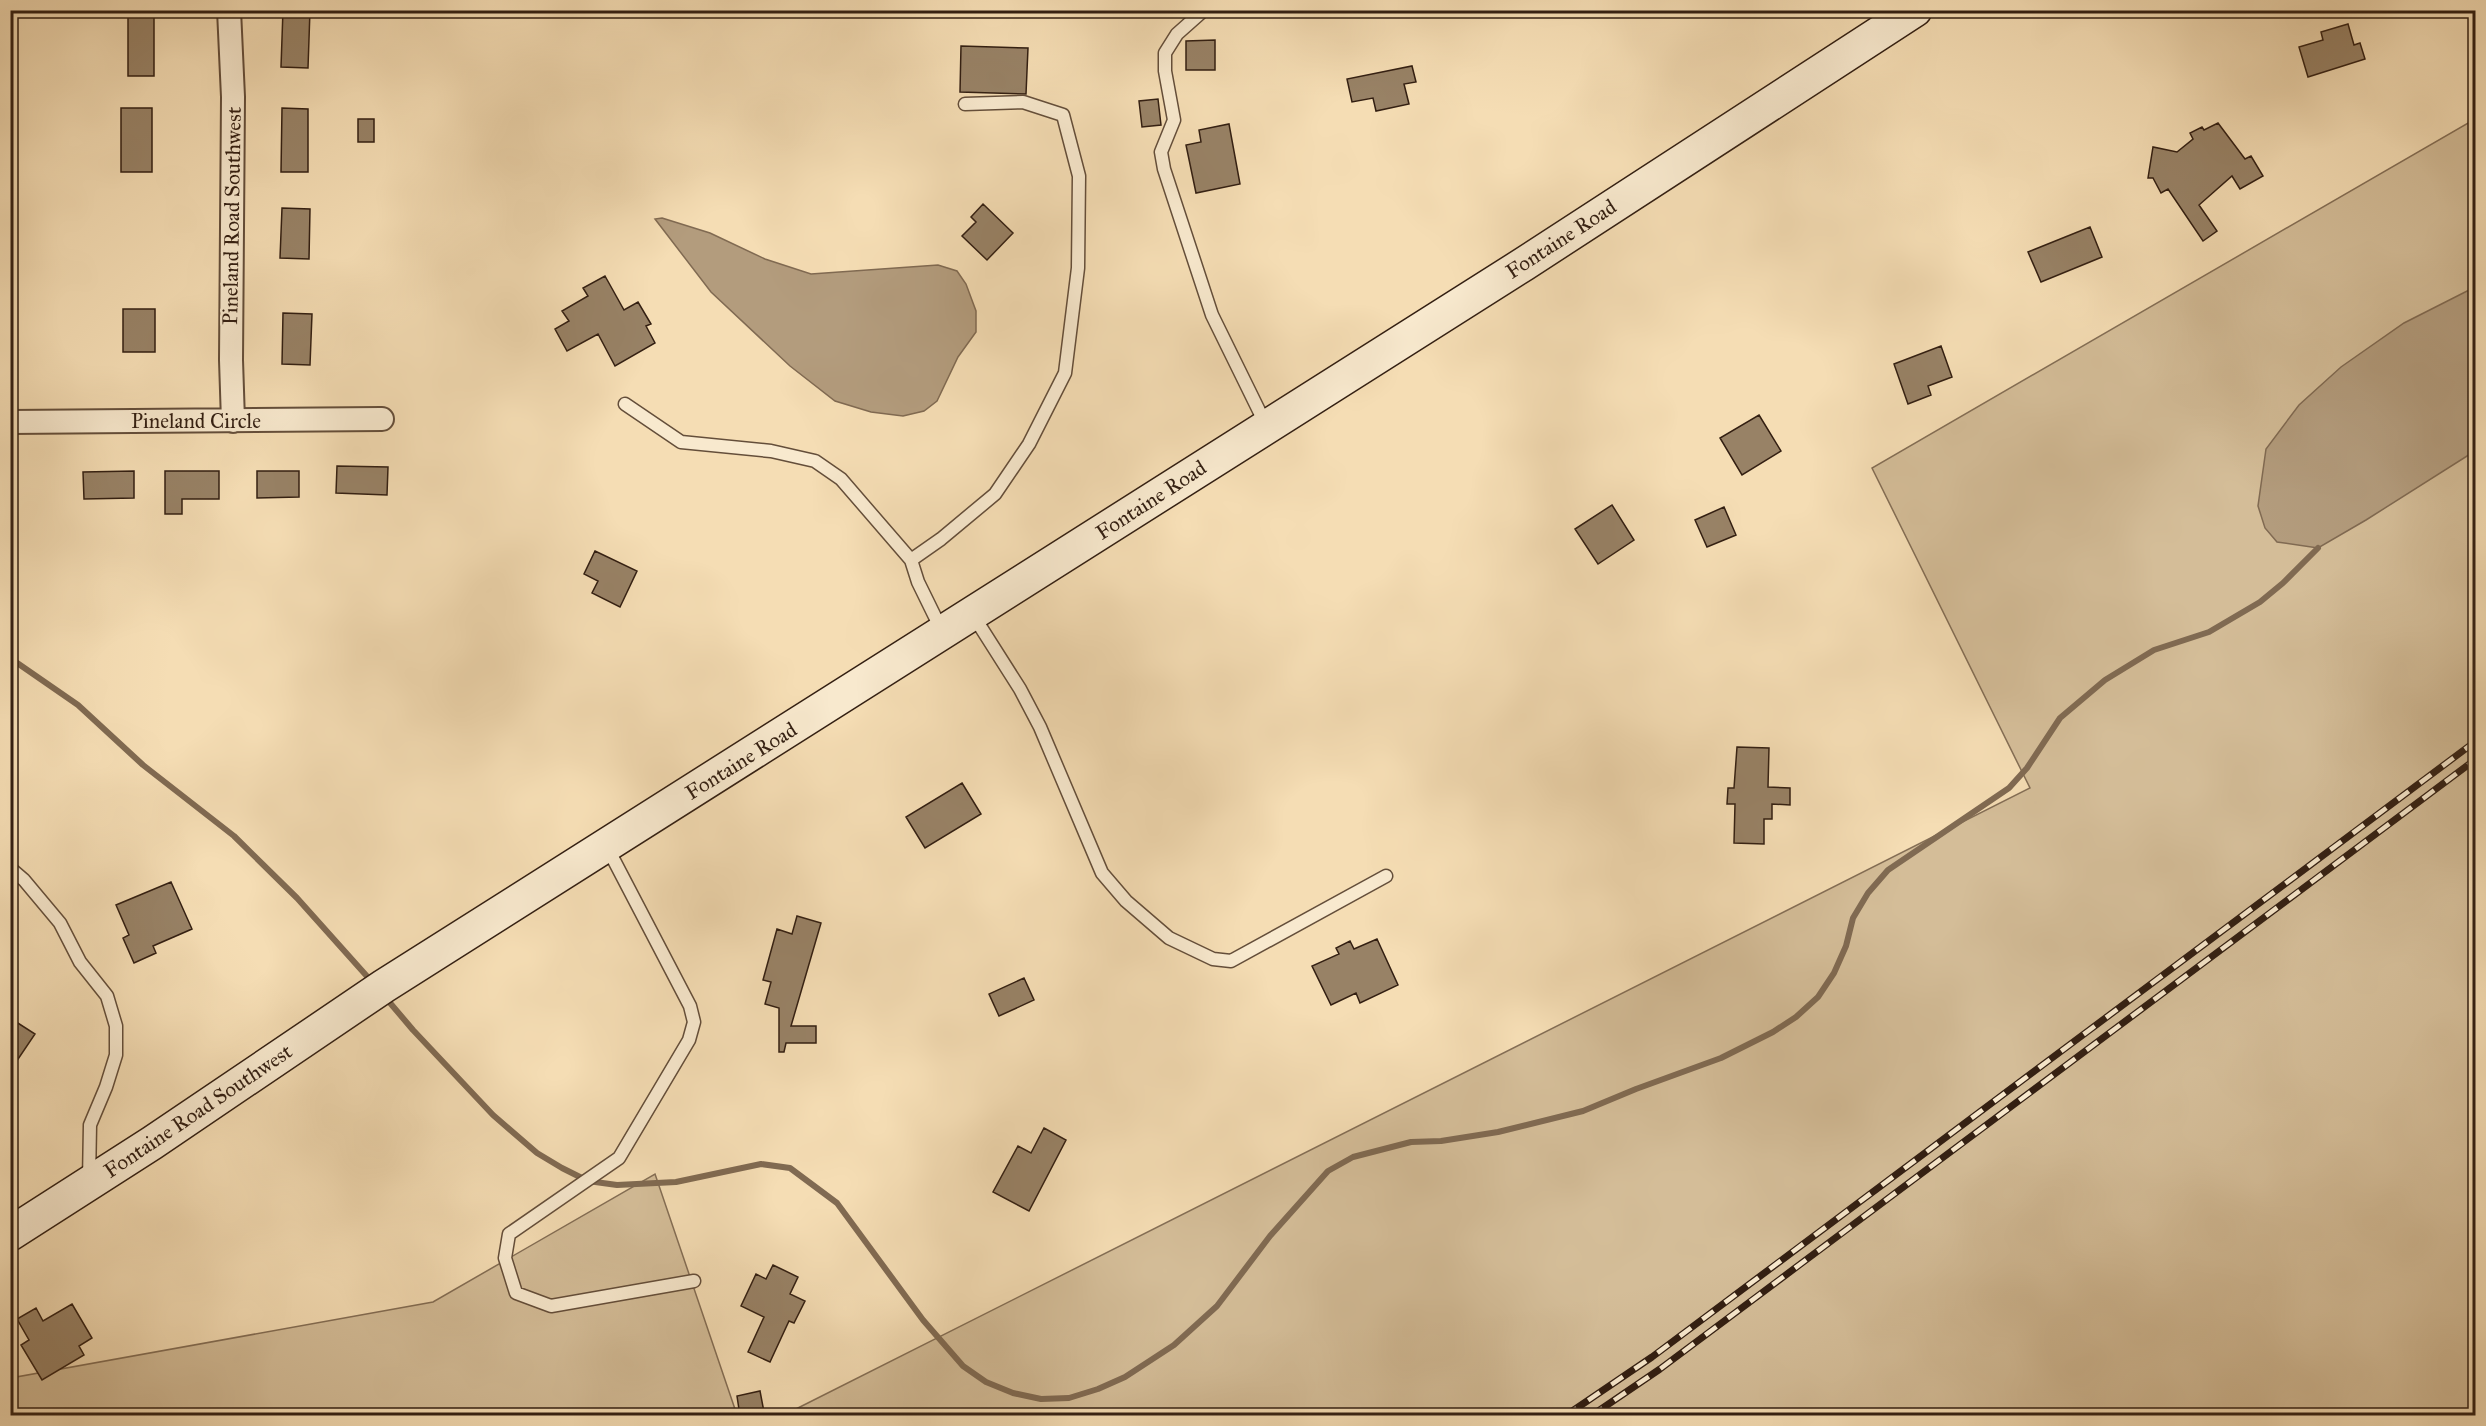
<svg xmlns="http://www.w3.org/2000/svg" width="2486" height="1426" font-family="'IM FELL Great Primer',serif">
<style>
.green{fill:#d4bd98;stroke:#846e55;stroke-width:1.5}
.water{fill:#b39c7d;stroke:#806a52;stroke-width:1.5}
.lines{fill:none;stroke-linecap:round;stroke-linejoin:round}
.stream{stroke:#806a52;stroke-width:6}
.building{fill:#988266;stroke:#331f12;stroke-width:1.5}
.service-casing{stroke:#644e3a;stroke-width:15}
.minor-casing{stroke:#644e3a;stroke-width:26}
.secondary-casing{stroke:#331f12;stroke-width:36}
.service{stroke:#f8e9ce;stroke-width:12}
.minor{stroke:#f8e9ce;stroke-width:22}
.secondary{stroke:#f8e9ce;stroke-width:33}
.rail-casing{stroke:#331f12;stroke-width:7}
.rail{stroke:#f8e9ce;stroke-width:4.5;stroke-dasharray:14;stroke-linecap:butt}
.labels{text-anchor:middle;stroke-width:4.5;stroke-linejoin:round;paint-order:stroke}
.street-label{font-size:21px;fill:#331f12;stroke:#f8e9ce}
</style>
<rect width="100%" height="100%" fill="#f5ddb4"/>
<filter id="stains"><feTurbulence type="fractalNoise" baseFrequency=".00333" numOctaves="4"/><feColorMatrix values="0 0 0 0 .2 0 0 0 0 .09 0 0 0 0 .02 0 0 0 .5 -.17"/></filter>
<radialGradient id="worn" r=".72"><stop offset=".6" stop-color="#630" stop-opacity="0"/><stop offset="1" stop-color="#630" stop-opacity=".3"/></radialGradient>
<path class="green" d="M2475 119V1415L782 1416 2030 788 1872 468Z
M655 1174 737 1415 11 1416V1378L433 1302Z"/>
<path class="water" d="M662 218 710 233 765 259 811 274 938 265 957 271 966 284 976 311V332L958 357 937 401 924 411 903 416 871 412 835 401 790 366 711 292 655 219Z
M2475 287V451L2366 520 2318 548 2277 542 2265 528 2258 506 2266 449 2299 405 2341 367 2404 323Z"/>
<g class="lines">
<path class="stream" d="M10 658 78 705 143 765 234 836 297 898 373 983
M385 997 413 1030 493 1115 537 1153 562 1168 588 1181 617 1185 676 1182 761 1164 790 1168 837 1203 923 1320 963 1366 986 1382 1013 1393 1041 1399 1069 1398 1098 1389 1125 1377 1174 1345 1217 1306 1270 1236 1328 1171 1353 1157 1411 1142 1441 1141 1498 1132 1583 1111 1636 1089 1721 1058 1773 1032 1796 1017 1818 997 1834 973 1846 946 1853 918 1868 893 1888 870 2009 788 2027 768 2060 718 2105 680 2154 650 2209 632 2260 602 2283 583 2318 548"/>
</g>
<path class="building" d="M283 10H310L308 68 281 67Z
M128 15H154V76H128Z
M2348 24 2354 45 2360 43 2365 59 2308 77 2299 47 2323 40 2321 32Z
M1215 40V70H1186V41Z
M961 46 1028 48 1026 94 960 92Z
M1412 66 1416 82 1404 84 1409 104 1376 111 1373 98 1352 102 1347 79Z
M1158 99 1161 125 1142 127 1139 101Z
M121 108H152V172H121Z
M282 108 308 109V172H281Z
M358 119H374V142H358Z
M2218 123 2245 159 2251 156 2263 176 2240 189 2232 176 2199 205 2217 231 2203 241 2168 189 2161 193 2153 178H2148L2153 147 2177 152 2193 139 2190 133 2202 127 2204 130Z
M1229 124 1240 184 1196 193 1186 145 1201 142 1199 130Z
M983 204 1013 233 987 260 962 236 976 222 971 217Z
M282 208 310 209 309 259 280 258Z
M2090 227 2102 257 2041 282 2028 252Z
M605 276 624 310 638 302 651 324 646 326 655 343 615 366 598 334 567 351 555 329 569 321 562 311 588 296 583 288Z
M123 309H155V352H123Z
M283 313 312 314 310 365 282 364Z
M1941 346 1952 377 1928 386 1931 395 1908 404 1894 364Z
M1759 415 1781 451 1742 475 1720 438Z
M337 466 388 467 387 495 336 493Z
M134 471V498L84 499 83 472Z
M165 471H219V499H182V514H165Z
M257 471H299V497L257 498Z
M1612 505 1634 540 1598 564 1575 529Z
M1724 507 1736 535 1707 547 1695 520Z
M595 551 637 571 620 607 592 593 598 581 584 574Z
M1737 747 1769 748 1768 787 1790 788V805L1772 804V819H1764V844L1734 843 1735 804H1727L1728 788H1734Z
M962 783 981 814 925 848 906 817Z
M171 882 192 929 153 946 156 953 134 963 123 938 129 935 116 905Z
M797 916 821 923 791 1026H816V1043H786L784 1052H779V1008L765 1004 771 982 763 980 777 929 792 934Z
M1377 939 1398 985 1360 1003 1356 993 1331 1005 1312 966 1339 954 1336 948 1350 941 1354 949Z
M1024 978 1034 1000 999 1016 989 994Z
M10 1018 35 1034 10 1071Z
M1044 1128 1066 1140 1029 1211 993 1192 1018 1146 1031 1153Z
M773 1265 798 1277 790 1294 805 1301 794 1323 789 1321 770 1362 748 1352 764 1317 741 1306 756 1274 766 1279Z
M72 1304 92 1338 79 1346 84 1355 42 1380 21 1345 29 1340 17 1319 36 1308 43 1321Z
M760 1391 764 1412 740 1416 737 1396Z"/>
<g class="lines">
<defs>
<path id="service" d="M1204 10 1177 34 1165 53V71L1174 120 1161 152 1164 169 1212 315 1266 425
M625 404 681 442 771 451 815 461 841 479 911 560
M973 615 1020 689 1040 727 1102 873 1126 901 1169 938 1213 959 1231 961 1386 876
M942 631 918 582 911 560 941 539 995 494 1029 444 1065 373 1078 268 1079 176 1063 115 1023 102 965 104
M607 847 690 1006 694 1022 689 1040 619 1158 509 1234 505 1258 516 1293 551 1306 694 1281
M10 868 24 880 60 923 80 962 107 996 116 1026V1055L106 1087 90 1125 89 1180"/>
<path id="minor" d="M229 10 233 97 231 360 233 421
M10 422 382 419"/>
<path id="secondary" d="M10 1234 152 1143 384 986 1524 264 1915 10"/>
</defs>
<use href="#service" class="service-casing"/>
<use href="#minor" class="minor-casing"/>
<use href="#secondary" class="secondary-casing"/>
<use href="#service" class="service"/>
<use href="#minor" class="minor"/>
<use href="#secondary" class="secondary"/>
<defs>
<path id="rail" d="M1565 1416 1652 1357 2476 741
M1591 1416 1660 1369 2476 759"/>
</defs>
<use href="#rail" class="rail-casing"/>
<use href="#rail" class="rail"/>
</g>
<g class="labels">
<g class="street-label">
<text transform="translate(232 216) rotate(-89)" y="7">Pineland Road Southwest</text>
<text transform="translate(1561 239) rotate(-33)" y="7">Fontaine Road</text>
<text x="196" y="428">Pineland Circle</text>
<text transform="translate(1151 500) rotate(-33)" y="7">Fontaine Road</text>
<text transform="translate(741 761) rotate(-32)" y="7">Fontaine Road</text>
<text transform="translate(198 1111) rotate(-34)" y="7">Fontaine Road Southwest</text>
</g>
</g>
<rect width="2486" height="1426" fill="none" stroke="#f5ddb4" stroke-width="36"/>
<rect x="12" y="12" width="2462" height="1402" fill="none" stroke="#331f12" stroke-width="3"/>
<rect x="18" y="18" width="2450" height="1390" fill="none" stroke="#331f12" stroke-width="1.5"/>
<rect width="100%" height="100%" filter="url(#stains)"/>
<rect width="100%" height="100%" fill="url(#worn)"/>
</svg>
